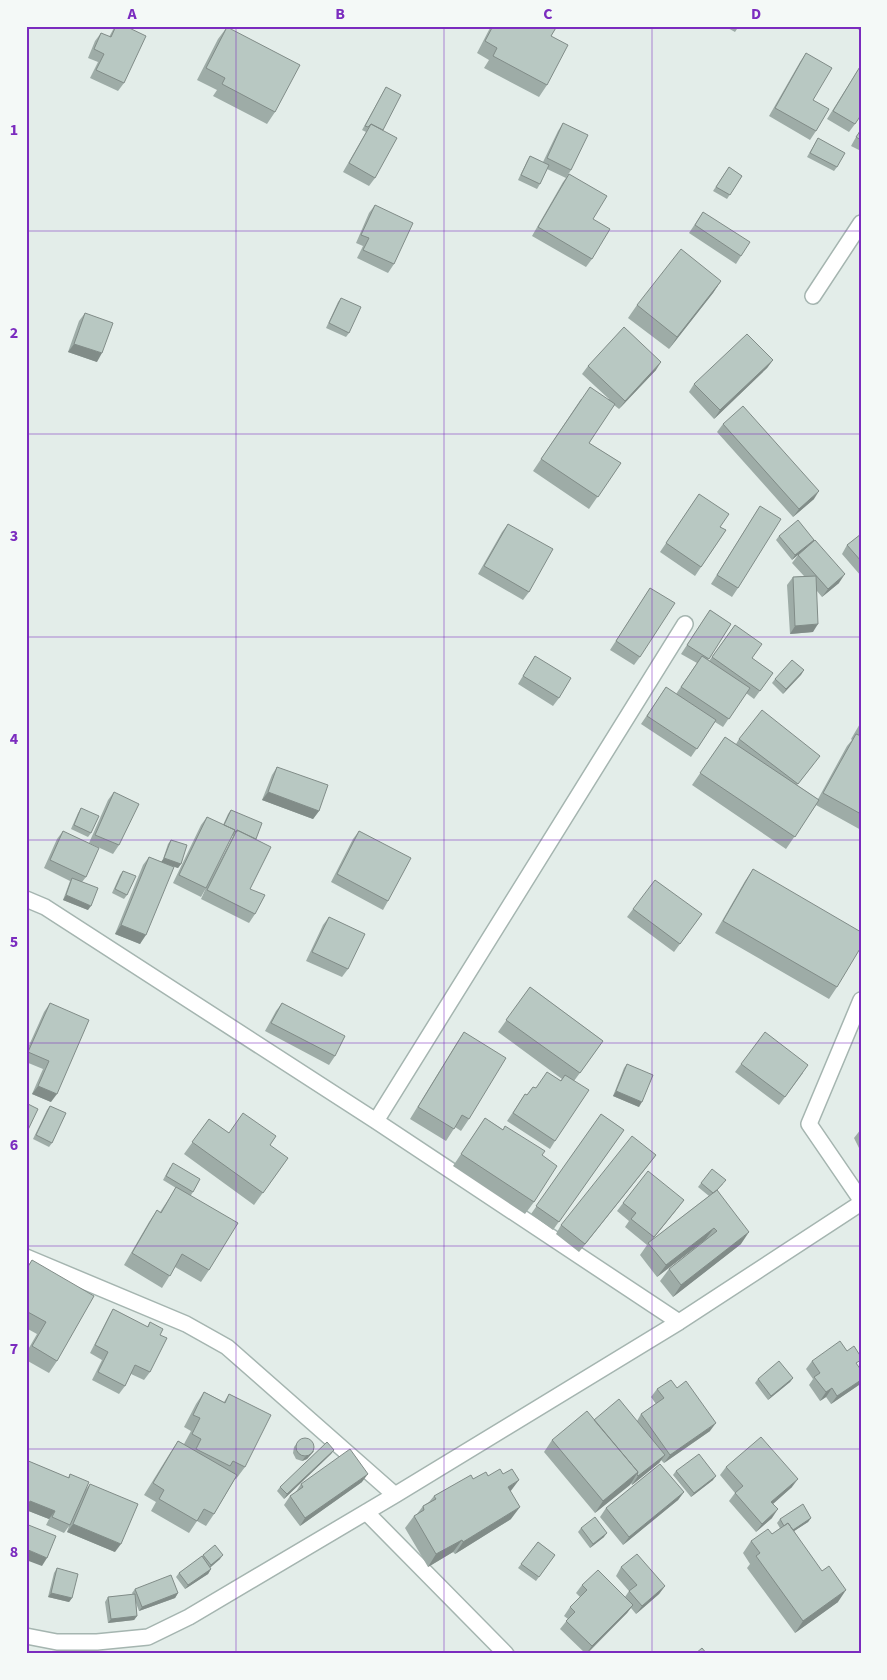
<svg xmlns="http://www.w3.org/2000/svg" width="887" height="1680" font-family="'Source Sans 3',sans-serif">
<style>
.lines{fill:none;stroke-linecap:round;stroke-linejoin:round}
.lane-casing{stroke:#a5b5b0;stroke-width:18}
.street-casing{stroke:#a5b5b0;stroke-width:18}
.lane{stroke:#fff;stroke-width:15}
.street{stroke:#fff;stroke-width:15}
.wall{fill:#9eaca7;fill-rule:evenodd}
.shaded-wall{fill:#818c88}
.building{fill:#b8c8c2;stroke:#818c88}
.grid{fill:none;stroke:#7b2cbf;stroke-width:1;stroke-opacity:0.55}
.neatline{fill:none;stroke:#7b2cbf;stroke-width:2}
.grid-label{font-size:16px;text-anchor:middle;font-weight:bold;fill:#7b2cbf}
</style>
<rect width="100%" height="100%" fill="#e3ede9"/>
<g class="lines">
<defs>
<path id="lane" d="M861 1000 809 1124 861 1200"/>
<path id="street" d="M813 296 861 223
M26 899 45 907 376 1121 679 1322
M376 1121 685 624
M26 1257 186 1324 227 1347 395 1495
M366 1512 506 1654
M26 1636 57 1642H97L148 1637 189 1617 395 1495 679 1322 861 1203"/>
</defs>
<use href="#lane" class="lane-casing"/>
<use href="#street" class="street-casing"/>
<use href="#lane" class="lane"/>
<use href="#street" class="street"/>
</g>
<path class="wall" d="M115 26H125L124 83 118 91 90 78 98 62 88 58 95 41 101 33 109 37Z
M491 26H557L551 36 547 85 539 97 484 68 489 60 477 53Z
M724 26H739L735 32Z
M852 26H861V31Z
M227 27 275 112 267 124 213 96 217 90 197 80 218 39Z
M806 53 813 100 816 131 810 140 769 116 800 62Z
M861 65 855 124 849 132 827 119Z
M386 87 383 130 375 178 369 186 343 172 366 132 362 130Z
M563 123 571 170 566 178 547 169 540 184 537 189 518 180 527 161 530 156 543 162 558 131Z
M861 128V151L851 146Z
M818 138 837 167 834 171 807 157Z
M729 167 742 176 727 199 713 191Z
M569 174 592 259 586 267 532 236 563 182Z
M375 205 394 264 388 273 357 258 363 246 356 243 369 213Z
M703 212 741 256 736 264 689 233Z
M721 281 713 293 669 349 628 318 637 305Z
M341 298 349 333 346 337 326 328 338 302Z
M85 313 97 362 68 352 79 321Z
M773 360 767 368 714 419 689 392 694 384Z
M588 366 656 370 619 409 614 405 589 443 621 463 589 509 533 471 581 399H609L582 374Z
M723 424 814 499 793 517 717 432Z
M699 494 720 527 726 530 695 576 660 552Z
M760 506 738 588 732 597 711 584Z
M508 524 529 592 523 600 478 574 502 532Z
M861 534V576L842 554 847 545Z
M779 536 814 540 811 544 839 583 822 597 817 591 813 632 790 634 787 585 793 577 804 576 792 563 798 555 804 549 792 560 776 540Z
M650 588 640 657 634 665 610 650Z
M710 610 731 624 708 660 709 661 735 625 752 658 773 673 754 699 746 693 723 727 715 722 691 757 641 724 666 687 676 694 697 663 681 654Z
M535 656 559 698 553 706 518 684Z
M804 670 783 694 772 683 775 679Z
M861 722V830L816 805 786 849 692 785 725 737 736 744 739 739 814 764 797 785 818 799 847 746 852 740 851 739Z
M277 767 319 811 313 819 262 800 272 775Z
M114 792 119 845 113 854 89 843 108 800Z
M81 808 91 833 88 837 71 829 78 813Z
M231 810 256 839 250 889 255 914 249 923 201 899 206 888 201 897 173 883 201 825 207 817 223 825 228 814ZM232 835 233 836 206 888Z
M63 831 86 877 82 882 88 910 63 900 70 881 44 868 57 839Z
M359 831 388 901 383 910 331 882 353 839Z
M171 840 181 864 178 868 168 865 140 944 115 934 143 865 149 857 162 862 168 844Z
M753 869 837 987 829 999 715 933 745 881Z
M123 871 127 895 124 899 112 893 120 875Z
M633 909 702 914 674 952 627 917Z
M329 917 348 969 342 977 306 961 323 925Z
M530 987 603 1041 574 1081 555 1141 550 1149 507 1121 525 1094 527 1095 533 1087 536 1088 561 1080 562 1079 498 1032Z
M50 1003 51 1102 32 1094 43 1069 26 1062V1052L44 1012Z
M282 1003 335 1056 329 1065 265 1031 276 1011Z
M464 1032 469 1119 461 1131 455 1127 446 1141 410 1119 456 1044Z
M627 1064 639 1107 613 1096 624 1068Z
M741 1064 803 1073 779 1105 735 1072Z
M50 1106 52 1143 49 1147 33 1139 47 1110Z
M601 1114 624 1130 553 1230 531 1214Z
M485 1118 542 1155 534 1202 525 1214 453 1166Z
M209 1119 229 1133 288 1158 254 1205 184 1154Z
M861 1129V1152L854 1138Z
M656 1155 579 1252 556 1234 561 1225Z
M170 1167 193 1192 191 1195 209 1270 201 1282 175 1267 162 1288 124 1265 149 1222 157 1210 160 1212 176 1188 163 1180Z
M701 1183 723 1184 717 1190 741 1244 673 1297 660 1281 669 1269 705 1240 657 1277 640 1255 647 1245 625 1227 629 1221 617 1211 623 1203 684 1200 652 1240 709 1196 698 1187Z
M32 1260 57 1361 49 1373 26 1360V1353L37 1334 26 1328V1269Z
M113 1309 147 1327 150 1322 160 1335 150 1372 144 1380 131 1374 125 1386 119 1394 92 1380 102 1360 90 1353 108 1318Z
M812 1361 857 1365 861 1370V1385L860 1384 831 1404 826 1397 820 1401 809 1385 813 1379 806 1369Z
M793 1378 790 1382 768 1400 755 1383 758 1379Z
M657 1389 710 1431 664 1463 661 1460 659 1463 632 1485 631 1483 595 1513 544 1452 552 1440 594 1420 637 1421 641 1414 656 1404 651 1397Z
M204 1392 224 1402 229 1394 245 1467 236 1479H235L214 1514 206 1526 197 1521 189 1533 151 1511 156 1502 144 1495 170 1453 178 1441 184 1444 191 1431 184 1427 196 1404Z
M297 1443 314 1451 307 1459 302 1461 296 1459 293 1453 294 1447Z
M334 1450 331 1454 284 1499 277 1491 280 1487Z
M26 1460 68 1478 70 1474 86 1489 90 1484 115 1552 67 1532 69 1526 64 1533 46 1525 49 1519 26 1510Z
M726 1467 792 1487 773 1504 772 1518 756 1532 729 1501 735 1493 720 1475Z
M676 1471 713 1480 691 1497 673 1475Z
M488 1476 511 1492V1519L455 1554 453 1552 428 1567 405 1528 414 1516 417 1514 423 1506 429 1502 434 1496 473 1479Z
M362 1482 300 1526 284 1505 290 1496 295 1493 301 1484Z
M684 1492 678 1500 623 1545 600 1517 606 1508Z
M811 1518 808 1522 794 1531 838 1602 795 1633 747 1568 750 1564 743 1553 751 1541 772 1534 780 1528 777 1523 780 1519Z
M581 1528 604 1537 590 1548 578 1532Z
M538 1542 555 1555 536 1581 518 1568Z
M203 1555 220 1559 210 1568 211 1569 208 1574 185 1589 176 1577 179 1573 200 1558Z
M621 1567 665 1586 659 1594 636 1614 631 1608 627 1613 587 1654H586L560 1629 568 1619 564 1616 570 1607 580 1597 576 1593 582 1585 625 1597 629 1591 616 1576Z
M57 1568 72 1598 69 1602 48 1597 54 1573Z
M135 1589 178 1593 175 1598 139 1611 136 1603 137 1616 134 1620 108 1623 105 1602 108 1597 133 1595 132 1593Z"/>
<path class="shaded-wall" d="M721 281 713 293 669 349 677 337Z
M74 344 102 353 97 362 68 352Z
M773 360 767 368 714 419 720 410Z
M661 362 656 370 619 409 625 401Z
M819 491 814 499 793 517 799 509Z
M814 540 811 544 792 560 795 555Z
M845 574 839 583 822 597 828 589Z
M818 624 813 632 790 634 795 626Z
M804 670 801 675 783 694 786 689Z
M268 792 319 811 313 819 262 800Z
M164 858 181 864 178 868 161 862Z
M66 895 91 906 88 910 63 900Z
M121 925 146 935 140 944 115 934Z
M38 1086 57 1094 51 1102 32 1094Z
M616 1091 642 1102 639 1107 613 1096Z
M656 1155 650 1163 579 1252 585 1244Z
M684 1200 678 1208 648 1245 654 1237Z
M714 1228 705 1240 657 1277 666 1265Z
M749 1232 741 1244 673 1297 681 1285Z
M793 1378 790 1382 768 1400 771 1396Z
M861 1380V1383L859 1385 831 1404 837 1396Z
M832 1388 826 1397 820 1401 826 1392Z
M716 1423 710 1431 664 1463 670 1455Z
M334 1450 331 1454 284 1499 287 1494Z
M314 1451 307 1459 302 1461 305 1457Z
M665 1455 659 1463 632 1485 638 1476Z
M638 1472 630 1485 595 1513 603 1501Z
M368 1474 362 1482 300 1526 305 1518Z
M716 1476 713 1480 691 1497 694 1493Z
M798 1479 792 1487 766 1510 771 1502Z
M519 1480 510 1492 508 1487Z
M684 1492 678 1500 623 1545 629 1537Z
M30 1501 55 1511 49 1519 26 1510Z
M520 1507 511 1519 455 1554 463 1542Z
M778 1509 772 1518 756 1532 762 1524Z
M811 1518 808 1522 785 1537 788 1532Z
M73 1524 121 1544 115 1552 67 1532Z
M607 1533 604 1537 590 1548 593 1544Z
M462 1540 453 1552 428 1567 436 1554Z
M26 1549 47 1558 42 1566 26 1560Z
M223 1555 220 1559 208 1569 211 1565Z
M211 1569 208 1574 185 1589 188 1585Z
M665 1586 659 1594 636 1614 642 1606Z
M846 1590 838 1602 795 1633 803 1621Z
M51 1593 72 1598 69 1602 48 1597Z
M178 1593 175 1598 139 1611 142 1607Z
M633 1605 627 1613 586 1654 592 1646Z
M137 1616 134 1620 108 1623 111 1619Z"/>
<path class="building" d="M116 26H125L146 36 124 83 96 70 104 54 94 49 101 33 111 37Z
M493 26H557L551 36 568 45 547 85 493 56 497 48 485 41Z
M227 27 300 65 275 112 222 84 225 78 206 68Z
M806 53 832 68 813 100 829 109 816 131 775 108Z
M861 65V115L855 124 833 111Z
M386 87 401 95 383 130 371 124 368 127 365 126Z
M563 123 588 135 571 170 547 158Z
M371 124 397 138 375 178 349 163Z
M861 130V140L856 137Z
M818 138 845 153 837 167 810 153Z
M530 156 549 165 540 184 521 175Z
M729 167 742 176 730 195 716 187Z
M569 174 607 196 593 219 610 229 592 259 538 227Z
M375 205 413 223 394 264 363 250 369 238 361 235Z
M703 212 750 242 741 256 695 225Z
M681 249 721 281 677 337 637 305Z
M341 298 361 307 349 333 329 323Z
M85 313 113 323 102 353 74 344Z
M624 327 661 362 625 401 588 366Z
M747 334 773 360 720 410 694 384Z
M590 387 615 404 589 443 621 463 598 497 541 459Z
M743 406 819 491 799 509 723 424Z
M699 494 729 514 720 527 726 530 701 567 666 543Z
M760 506 781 519 738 588 717 575Z
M798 520 814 540 795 555 779 536Z
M508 524 553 549 529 592 484 566Z
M861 534V561L847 545Z
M815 540 845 574 828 589 798 555Z
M816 576 818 624 795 626 793 577Z
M650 588 675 603 640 657 616 641Z
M710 610 731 624 709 659 687 645Z
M735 625 762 644 752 658 773 673 760 691 712 657Z
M535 656 571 678 559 698 523 676Z
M702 656 750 688 729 719 681 687Z
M792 660 804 670 786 689 775 679Z
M666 687 716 720 697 749 647 716Z
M762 710 820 756 798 784 739 739Z
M856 734 861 736V814L823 793Z
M725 737 819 800 795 837 700 773Z
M277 767 328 785 319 811 268 792Z
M114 792 139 804 119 845 95 835Z
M81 808 99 816 91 833 74 825Z
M231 810 262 823 256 839 237 830V832L234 831 235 830 224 825Z
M207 817 235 830 206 888 179 875Z
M237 830 271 847 250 889 265 895 255 914 207 890Z
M63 831 99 848 86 877 50 860Z
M359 831 411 858 388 901 337 874Z
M171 840 187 845 181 864 164 858Z
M149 857 174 867 146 935 121 925Z
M753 869 861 932V947L837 987 723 921Z
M123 871 136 876 127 895 115 889Z
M72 878 98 888 91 906 66 895Z
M655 880 702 914 680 944 633 909Z
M329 917 365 934 348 969 312 952Z
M530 987 603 1041 580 1073 506 1020Z
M50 1003 89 1020 57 1094 38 1086 49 1061 28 1052Z
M282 1003 345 1036 335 1056 271 1023Z
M464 1032 506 1058 469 1119 462 1115 454 1129 418 1107Z
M765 1032 808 1065 785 1097 741 1064Z
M627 1064 653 1075 642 1102 616 1091Z
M547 1072 561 1081 565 1075 589 1090 555 1141 513 1113 525 1094 527 1095 533 1087 536 1088Z
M26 1103 38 1109 26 1134Z
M50 1106 66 1113 52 1143 36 1135Z
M243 1113 276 1136 270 1145 288 1158 263 1193 192 1142 209 1119 229 1133Z
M601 1114 624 1130 559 1222 536 1206Z
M485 1118 503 1130 505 1126 545 1151 542 1155 557 1166 534 1202 461 1154Z
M632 1136 656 1155 585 1244 561 1225Z
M173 1163 200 1179 193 1192 166 1176Z
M712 1169 726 1180 717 1190 713 1193 701 1183Z
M648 1171 684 1200 654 1237 631 1219 636 1213 623 1203Z
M176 1187 238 1223 209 1270 182 1254 170 1276 132 1253 157 1210 161 1213Z
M717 1190 749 1232 681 1285 669 1269 717 1231 714 1228 666 1265 648 1243Z
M32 1260 94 1296 57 1361 32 1346 46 1322 26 1311V1270Z
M113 1309 148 1327 150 1322 163 1329 160 1335 167 1338 150 1372 135 1365 125 1386 98 1372 108 1352 95 1345Z
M840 1341 847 1351 854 1346 861 1357V1360L856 1363 861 1370V1380L837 1396 832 1388 826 1392 814 1377 820 1373 812 1361Z
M779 1361 793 1378 771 1396 758 1379Z
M671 1380 677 1388 686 1381 716 1423 670 1455 641 1414 664 1398 657 1389Z
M204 1392 225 1403 229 1394 271 1415 245 1467 233 1461 230 1466 196 1449 201 1439 192 1434 200 1418 193 1415Z
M619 1399 665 1455 638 1476 637 1475 638 1472 594 1420Z
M587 1411 638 1472 603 1501 552 1440Z
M761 1437 798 1479 771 1502 778 1509 762 1524 735 1493 743 1486 726 1467Z
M296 1447a9 9 0 1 1 18 0a9 9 0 1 1-18 0Z
M178 1441 237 1475 214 1514 204 1509 197 1521 159 1499 164 1490 153 1483Z
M327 1442 334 1450 287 1494 280 1487Z
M350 1449 368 1474 305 1518 290 1496 303 1487 301 1484Z
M699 1454 716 1476 694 1493 676 1471Z
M26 1460 69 1478 70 1474 89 1482 70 1525 52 1517 55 1511 30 1501 28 1507 26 1506Z
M660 1464 684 1492 629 1537 606 1508Z
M500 1469 503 1474 512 1469 519 1480 508 1487 520 1507 463 1542 462 1540 436 1554 414 1516 424 1510 423 1506 436 1499 434 1496 471 1475 473 1479 486 1472 488 1476Z
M90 1484 138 1504 121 1544 73 1524Z
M803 1504 811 1518 793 1530 788 1523 784 1526 780 1519Z
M595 1517 607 1533 593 1544 581 1528Z
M788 1523 822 1571 829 1566 846 1590 803 1621 756 1556 760 1553 751 1541 768 1529 772 1534Z
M26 1524 56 1536 47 1558 26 1549Z
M538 1542 555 1555 539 1577 521 1564Z
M215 1545 223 1555 211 1565 203 1555Z
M637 1554 665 1586 642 1606 629 1591 637 1585 621 1567Z
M202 1556 211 1569 188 1585 179 1573Z
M57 1568 78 1574 72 1598 51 1593Z
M598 1570 633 1605 592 1646 566 1621 575 1612 570 1607 587 1590 582 1585Z
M171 1575 178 1593 142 1607 135 1589Z
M135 1594 137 1616 111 1619 108 1597Z
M702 1648 707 1654H695Z"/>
<path class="grid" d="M236 26V1654M444 26V1654M652 26V1654M26 231H861M26 434H861M26 637H861M26 840H861M26 1043H861M26 1246H861M26 1449H861"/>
<rect width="887" height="1680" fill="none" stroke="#f4f9f7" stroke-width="55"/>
<rect x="28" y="28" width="832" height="1624" class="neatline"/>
<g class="grid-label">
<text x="132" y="19">A</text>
<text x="340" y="19">B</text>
<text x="548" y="19">C</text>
<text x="756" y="19">D</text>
<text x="14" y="135">1</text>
<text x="14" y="338">2</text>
<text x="14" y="541">3</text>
<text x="14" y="744">4</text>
<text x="14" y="947">5</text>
<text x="14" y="1150">6</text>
<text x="14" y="1354">7</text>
<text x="14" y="1557">8</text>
</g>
</svg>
